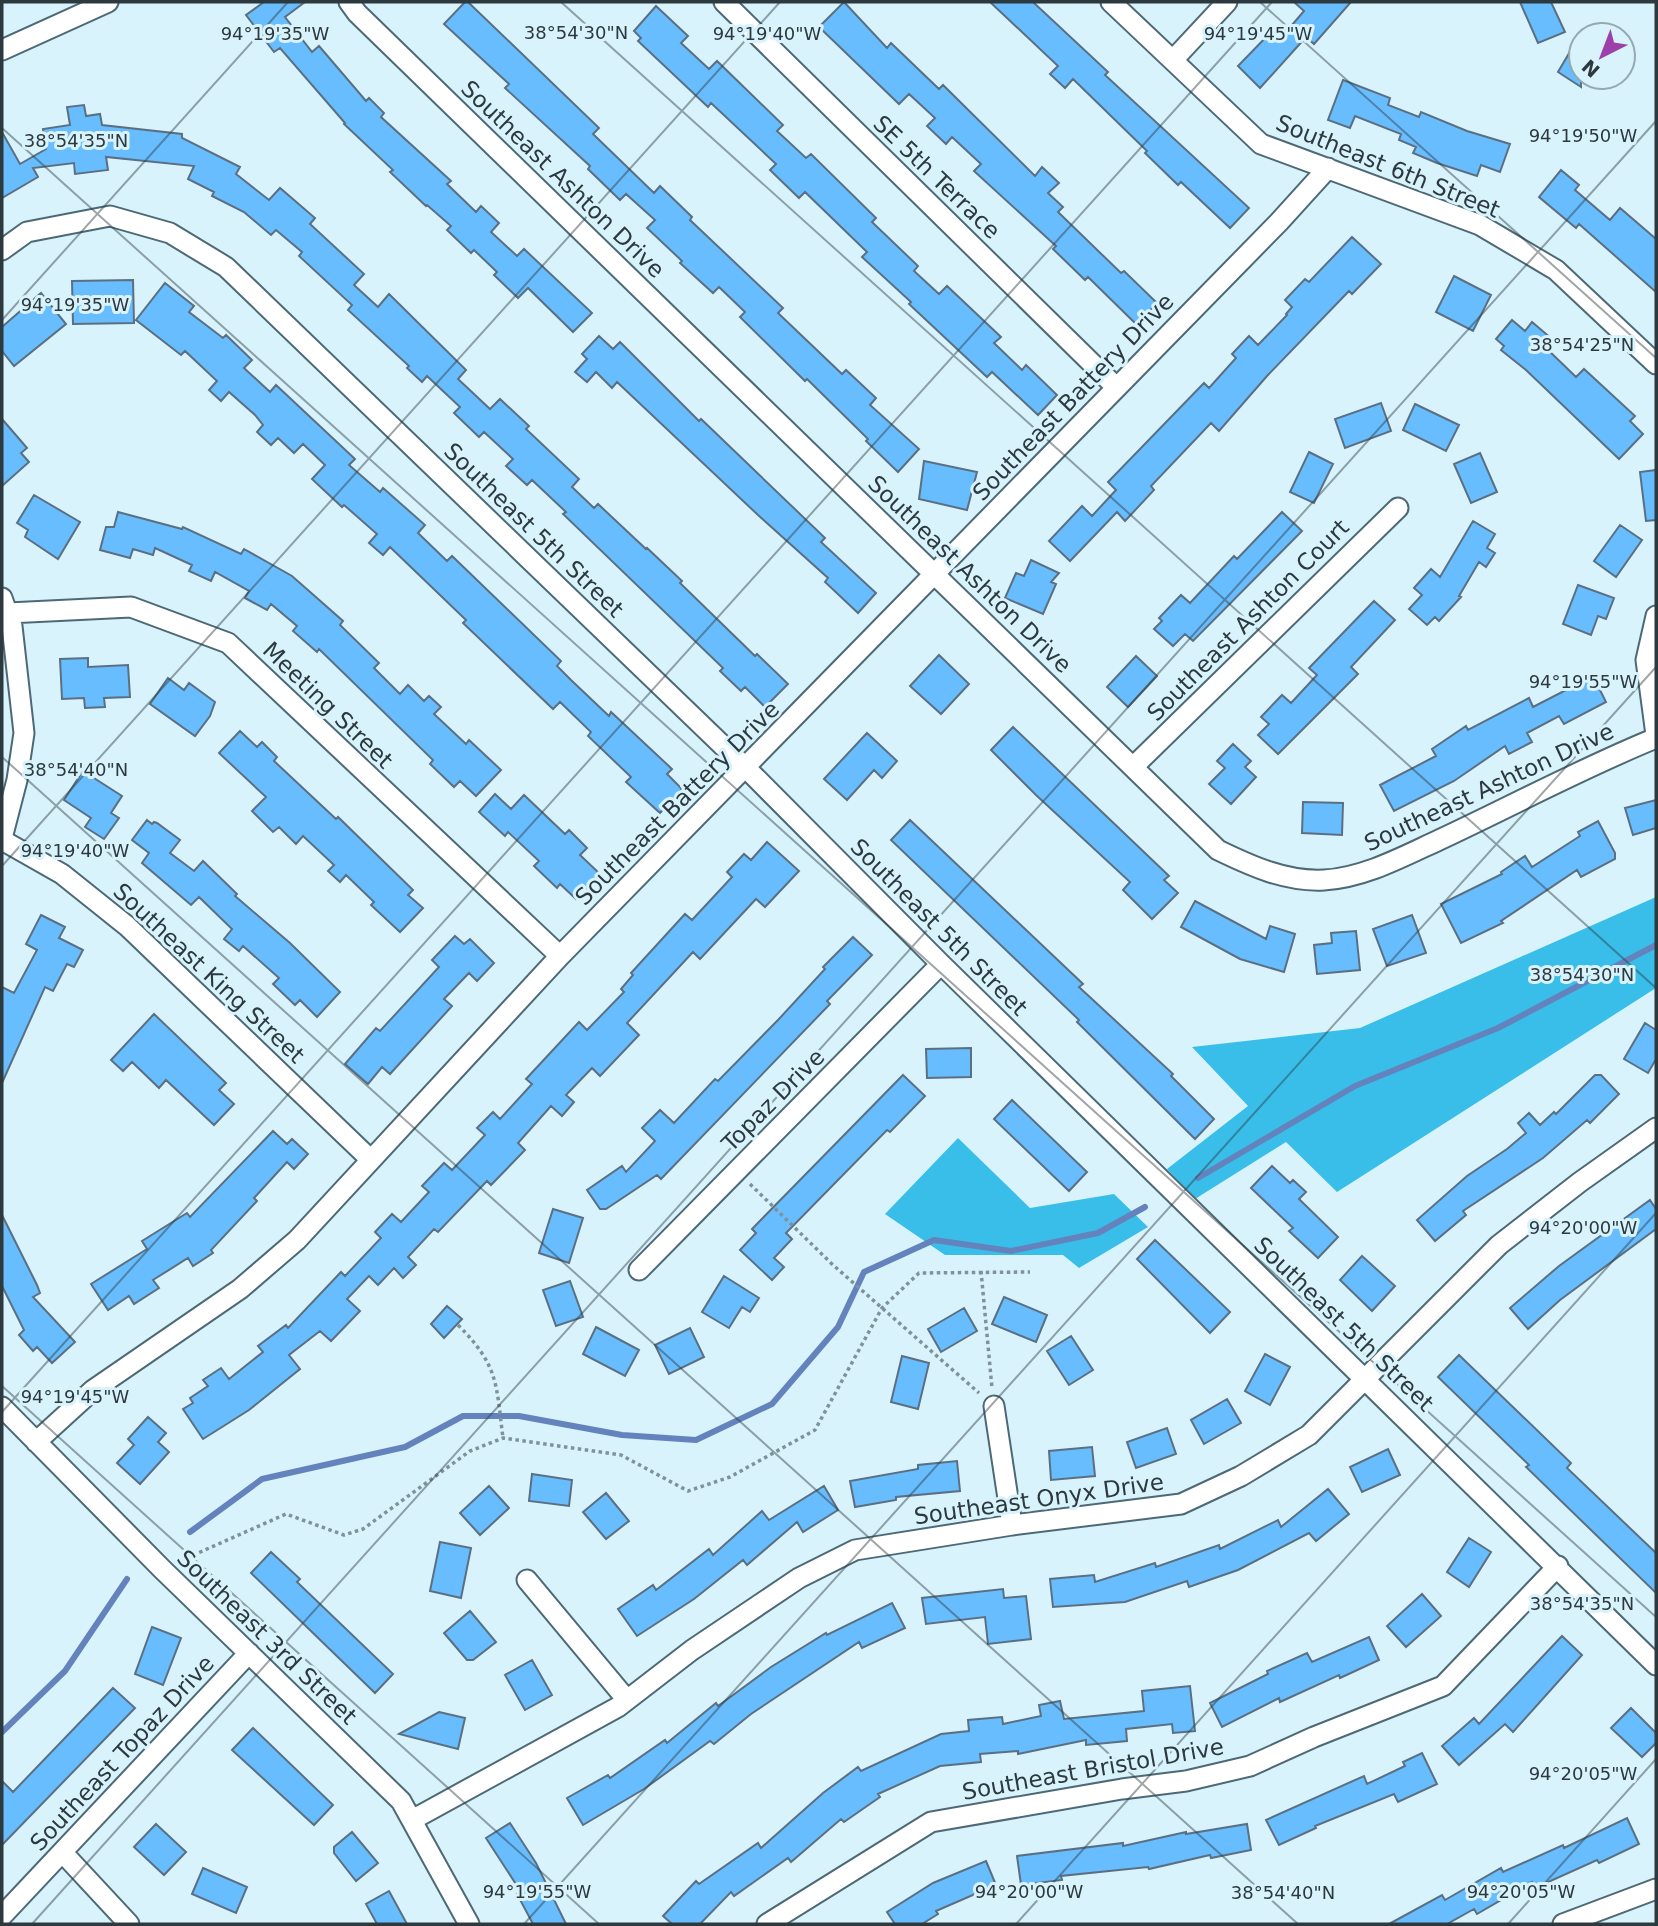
<svg xmlns="http://www.w3.org/2000/svg" width="1658" height="1926" font-family="'DejaVu Sans',sans-serif">
<style>
.forest{fill:#39bee9}
.lines{fill:none;stroke-linecap:round;stroke-linejoin:round}
.stream{stroke:#6483bd;stroke-width:6}
.building{fill:#68bdff;stroke:#5a7082;stroke-width:2}
.street-casing{stroke:#4d6975;stroke-width:23}
.path{stroke:#7e9299;stroke-width:3.5;stroke-dasharray:3.5 3.5;stroke-linecap:butt}
.street{stroke:#fff;stroke-width:19}
.ticks{fill:none;stroke:#2c393e;stroke-width:2;stroke-opacity:0.45}
.labels{text-anchor:middle;stroke-width:6;stroke-linejoin:round;paint-order:stroke}
.street-label{font-size:23px;fill:#2c393e;stroke:#d9f3fd}
.ticks-label{font-size:18px;text-anchor:middle;fill:#2c393e;stroke:#d9f3fd;stroke-width:6;stroke-linejoin:round;paint-order:stroke}
</style>
<rect width="100%" height="100%" fill="#d9f3fd"/>
<path class="forest" d="M1656 897V988L1337 1192 1286 1142 1195 1199 1167 1169 1248 1106 1192 1047 1360 1028Z
M958 1138 1030 1208 1114 1194 1148 1227 1079 1268 1063 1255H945L885 1214Z"/>
<g class="lines">
<path class="stream" d="M1198 1178 1355 1086 1498 1028 1656 945
M190 1532 262 1479 405 1447 463 1416H519L622 1435 696 1440 772 1404 838 1327 864 1272 934 1240 1011 1251 1098 1233 1145 1207
M2 1732 65 1671 127 1579"/>
</g>
<path class="building" d="M264 2H305L285 17 312 52 319 46 366 101 369 98 384 113 381 117 451 181 447 184 476 212 481 206 499 223 491 232 517 256 524 249 592 313 573 332 528 288 518 298 494 275 497 272 474 250 471 253 447 230 451 226 427 205 426 206 390 172 393 170 344 124 345 123 280 48 274 52 246 15Z
M465 2H468L599 128 593 134 654 193 660 186 692 217 690 220 783 308 778 313 842 374 846 370 876 398 870 405 919 449 898 472 866 441 868 439 807 379 805 381 740 317 745 312 719 287 713 293 680 263 682 261 647 228 655 220 626 194 620 200 588 169 590 166 505 88 509 84 444 24Z
M844 2 887 48 891 43 939 89 943 85 1035 176 1042 167 1059 183 1048 193 1063 207 1058 212 1121 273 1124 271 1157 303 1137 325 1088 277 1085 280 1053 249 1056 246 974 171 981 164 952 137 946 144 927 126 935 118 909 94 899 104 819 27Z
M990 2H1033L1108 72 1105 75 1249 208 1230 228 1181 182 1178 185 1145 153 1147 151 1073 79 1065 88 1050 74 1058 66Z
M1294 2H1351L1314 44 1306 37 1260 88 1238 66 1272 31 1280 39 1304 11Z
M1520 2H1551L1565 32 1538 43Z
M656 6 688 36 681 43 709 69 717 61 783 125 777 131 806 158 811 154 876 218 872 222 918 266 914 271 939 294 947 286 1001 337 994 343 1022 370 1026 365 1057 395 1038 415 992 372 987 377 909 304 911 302 862 257 867 252 805 192 799 198 770 170 776 164 711 103 708 107 638 41 641 38 634 31Z
M1581 33V87L1558 72Z
M1343 80 1390 98 1388 105 1419 117 1421 112 1467 131 1510 144 1500 172 1481 165 1477 176 1437 163 1413 153 1416 147 1399 140 1401 134 1355 116 1350 128 1328 120Z
M84 105 86 116 100 114 102 125 182 134V138L240 167 236 174 269 200 280 188 315 218 310 224 364 274 354 285 378 307 389 294 466 370 458 379 490 409 500 399 529 426 526 429 579 479 572 487 594 508 598 504 646 549 647 548 682 581 680 583 755 656 757 654 788 684 765 707 745 687 741 691 720 671 723 668 563 514 566 512 532 480 527 485 506 466 513 459 484 432 479 437 454 413 460 407 427 376 422 382 407 368 409 366 348 310 352 305 299 256 302 252 276 230 271 235 244 212 212 196 214 192 188 179 194 166 106 157 108 170 75 174 74 163 33 168 38 177 2 198V132L20 164 46 149 43 129 70 125 67 107Z
M1561 170 1579 185 1575 190 1610 220 1620 208 1656 239V292L1579 224 1576 228 1539 197Z
M1352 237 1381 264 1352 294 1349 291 1267 376 1219 431 1211 423 1151 486 1154 490 1125 521 1117 512 1070 561 1049 541 1082 506 1092 516 1116 490 1108 482 1204 383 1209 388 1236 358 1232 354 1249 336 1258 345 1287 315 1286 314 1292 307 1285 300 1305 279 1309 282Z
M1454 276 1491 295 1473 331 1436 312Z
M133 280 134 323 73 324 72 281Z
M165 283 194 306 189 312 223 338 226 335 252 360 244 368 270 392 276 385 355 459 349 465 380 492 383 488 425 525 418 533 447 561 452 556 561 661 557 666 571 680 609 716 611 712 672 769 667 774 682 789 660 813 626 782 631 777 588 736 591 732 560 702 553 709 463 623 466 620 390 547 383 555 369 543 377 534 344 505 342 507 312 479 325 465 303 444 294 453 278 438 271 445 257 432 263 425 255 415 229 392 221 401 209 390 217 381 185 351 181 355 136 320Z
M41 293 66 324 14 366 2 351V327Z
M1512 320 1525 331 1532 322 1552 339 1545 347 1576 377 1584 369 1635 416 1630 421 1643 434 1619 459 1526 370 1501 350 1504 346 1496 339Z
M599 336 613 349 620 342 699 421 701 419 825 538 821 542 876 593 858 613 825 582 828 578 758 515 617 382 612 388 596 372 587 382 575 372 587 359 582 354Z
M1381 403 1391 431 1345 448 1335 419Z
M1415 404 1459 425 1446 451 1403 430Z
M2 419 27 448 21 453 29 462 2 486Z
M1309 452 1333 464 1314 503 1290 492Z
M1480 453 1497 492 1471 503 1454 464Z
M924 461 977 472 967 510 919 499Z
M1656 470V520L1646 521 1640 472Z
M34 495 80 522 58 559 25 537 28 530 17 523Z
M118 512 182 529 183 527 241 554 244 549 292 576 343 621 340 625 379 663 374 668 400 694 408 685 424 701 429 696 441 707 434 714 466 744 469 740 501 770 476 796 460 781 454 787 430 764 433 760 319 649 317 652 293 631 297 626 271 604 267 610 245 598 249 591 215 572 211 581 189 571 192 565 155 548 153 555 133 549 130 558 100 550 106 527H114Z
M1282 512 1302 531 1193 641 1185 634 1173 646 1154 629 1162 621 1159 618 1181 595 1190 603 1234 556 1237 559Z
M1473 521 1495 534 1487 548 1495 553 1486 567 1479 562 1459 596 1461 597 1439 621 1435 617 1427 625 1409 609 1422 595 1414 588 1431 569 1440 577Z
M1620 525 1642 540 1616 577 1594 561Z
M1031 560 1059 573 1051 582 1056 584 1043 614 1005 598 1016 573 1024 576Z
M1578 585 1614 598 1606 619 1598 616 1591 635 1563 624Z
M1374 601 1395 620 1351 667 1358 674 1278 754 1258 735 1269 724 1261 717 1282 695 1291 703 1317 675 1309 668Z
M939 655 969 684 941 714 910 686Z
M1136 656 1157 676 1128 707 1107 687Z
M88 658V667L128 665 130 697 104 698 105 707 85 708 84 698 62 699 60 659Z
M1593 676 1606 702 1564 724 1559 716 1527 733 1532 742 1509 754 1505 746 1454 781 1394 811 1380 785 1436 756 1432 749 1466 726 1468 730 1529 698 1533 707Z
M168 678 184 690 189 683 215 702 210 716 195 736 150 704Z
M1013 727 1169 876 1164 880 1178 893 1152 919 1123 890 1130 882 1036 795 991 750Z
M240 731 257 747 262 742 277 757 274 761 336 819 338 817 413 890 408 895 423 908 400 932 371 905 374 902 346 875 340 882 328 871 334 865 303 836 296 844 279 827 273 832 252 811 266 797 219 753Z
M867 733 897 761 882 778 874 770 847 800 824 779Z
M1233 744 1251 761 1245 767 1256 777 1231 804 1209 784 1225 768 1217 761Z
M83 771 122 796 111 813 119 818 104 839 85 827 91 818 64 800Z
M495 794 511 809 524 795 565 834 569 830 587 848 580 855 600 874 576 899 560 884 557 888 534 866 539 861 508 832 505 836 479 812Z
M1656 800V828L1633 835 1625 808Z
M1303 802 1343 803 1342 835 1302 833Z
M147 820 152 824 154 822 157 823 180 840 170 853 194 871 203 861 237 894 235 896 290 943 340 992 317 1017 300 1000 295 1005 273 984 279 978 243 946 239 951 224 939 232 929 199 897 191 905 142 863 149 853 132 840Z
M910 820 1083 984 1079 987 1173 1074 1171 1076 1214 1119 1195 1139 1077 1022 1079 1020 891 840Z
M1598 821 1615 853V859L1581 877 1577 870 1501 921 1503 923 1461 943 1441 904 1502 874 1501 872 1525 856 1532 867 1580 836 1578 832Z
M767 842 799 871 765 907 756 899 700 959 693 952 627 1023 639 1035 600 1076 592 1068 566 1095 574 1102 562 1116 551 1106 518 1143 525 1150 491 1185 487 1181 438 1232 434 1229 408 1257 416 1265 403 1278 394 1268 378 1285 369 1276 347 1299 360 1311 331 1341 320 1331 289 1355 300 1369 249 1410 203 1439 183 1409 193 1403 190 1398 208 1386 203 1380 221 1368 229 1379 263 1352 258 1346 286 1325 288 1328 341 1272 345 1276 381 1238 375 1232 392 1214 401 1222 429 1192 422 1186 444 1163 452 1170 485 1135 477 1128 493 1112 500 1119 532 1084 526 1079 579 1022 587 1030 624 992 621 989 633 975 631 973 685 914 692 920 732 877 727 872 744 854 751 860Z
M1195 901 1266 939 1270 926 1295 934 1284 972 1240 959 1181 927Z
M41 915 65 927 59 938 83 950 74 967 67 964 53 991 45 987 2 1083V987L14 993 37 950 26 944Z
M1412 915 1426 953 1387 966 1373 929Z
M1356 931 1360 970 1317 974 1314 945 1332 943 1331 933Z
M455 936 464 944 470 939 494 963 477 981 469 973 444 999 452 1006 390 1074 382 1067 368 1084 345 1064 376 1028 380 1031 439 967 432 960Z
M853 937 872 955 827 1001 830 1004 661 1179 657 1175 606 1209H600L587 1190 622 1166 626 1172 655 1141 642 1128 660 1110 674 1123 715 1079 718 1081 778 1020 825 969 823 967Z
M154 1014 226 1083 219 1090 234 1104 214 1125 166 1080 159 1088 132 1062 123 1071 111 1060Z
M1645 1023 1656 1030V1059L1648 1073 1624 1059Z
M971 1048V1077L927 1078 926 1049Z
M903 1075 925 1096 890 1132 887 1130 786 1233 792 1239 774 1258 784 1267 772 1280 740 1250 756 1233 752 1229Z
M1595 1075H1601L1619 1094 1590 1123 1587 1120 1543 1158 1463 1211 1466 1215 1435 1241 1417 1220 1467 1176 1507 1149 1526 1133 1518 1123 1529 1113 1540 1125 1554 1112 1556 1114Z
M1012 1100 1087 1172 1069 1191 994 1119Z
M273 1131 287 1144 292 1139 308 1154 294 1169 287 1162 254 1198 257 1201 211 1250 213 1253 193 1266 188 1258 153 1280 159 1288 134 1304 129 1296 108 1310 91 1284 147 1249 142 1241 187 1213 190 1217Z
M1272 1166 1290 1183 1293 1180 1306 1192 1299 1199 1338 1237 1318 1258 1289 1231 1293 1228 1251 1188Z
M1650 1200 1656 1209V1229L1560 1300 1528 1329 1510 1308 1559 1266Z
M553 1209 583 1218 569 1263 539 1253Z
M2 1215 37 1285 40 1293 33 1297 75 1342 52 1363 37 1347 33 1351 19 1335 24 1330 2 1286Z
M1155 1240 1230 1312 1210 1333 1137 1259Z
M1362 1256 1395 1286 1372 1311 1340 1280Z
M724 1276 759 1298 750 1312 742 1307 729 1328 702 1312Z
M570 1281 583 1317 556 1326 543 1290Z
M1004 1297 1047 1315 1036 1342 992 1324Z
M447 1306 462 1319 444 1338 431 1324Z
M964 1308 977 1331 941 1352 928 1329Z
M596 1327 639 1350 625 1376 583 1354Z
M690 1328 704 1357 669 1374 655 1345Z
M1071 1336 1093 1370 1069 1385 1047 1351Z
M1265 1354 1290 1367 1270 1405 1245 1391Z
M1459 1355 1571 1463 1567 1468 1656 1553V1593L1526 1467 1529 1465 1438 1377Z
M902 1356 929 1363 918 1409 891 1402Z
M1227 1399 1241 1423 1204 1444 1191 1420Z
M148 1417 166 1433 158 1442 169 1452 140 1484 117 1463 134 1445 128 1439Z
M1167 1428 1176 1454 1136 1468 1127 1442Z
M1092 1447 1095 1476 1051 1480 1049 1451Z
M1388 1449 1400 1475 1362 1492 1350 1467Z
M957 1461 960 1491 896 1497V1500L855 1507 850 1481 918 1469V1465Z
M532 1474 572 1480 569 1506 529 1501Z
M489 1486 509 1508 480 1535 460 1513Z
M824 1486 838 1510 803 1532 797 1522 747 1565 743 1560 694 1599 637 1636 618 1609 653 1585 656 1590 709 1549 713 1555 762 1511 769 1520Z
M1328 1489 1349 1514 1316 1541 1309 1533 1238 1570 1189 1587 1187 1581 1125 1602 1053 1607 1050 1579 1094 1575 1095 1582 1155 1563 1156 1567 1219 1545 1220 1549 1278 1520 1281 1527Z
M606 1493 629 1521 606 1539 583 1512Z
M1469 1538 1491 1552 1469 1587 1447 1572Z
M440 1542 471 1548 461 1598 430 1591Z
M271 1552 300 1579 297 1582 393 1674 375 1693 251 1573Z
M1003 1589 1004 1598 1026 1596 1031 1639 988 1644 985 1617 926 1624 922 1598Z
M1422 1594 1441 1616 1406 1647 1387 1626Z
M892 1603 905 1628 862 1648 859 1642 751 1714 714 1744 710 1741 644 1789 583 1825 567 1798 608 1775 610 1778 665 1740 667 1743 716 1703 718 1706 771 1667 826 1633 827 1635Z
M470 1611 496 1642 473 1660H467L444 1633Z
M152 1627 181 1638 163 1685 135 1674Z
M1562 1636 1582 1655 1513 1732 1505 1724 1459 1765 1442 1746 1474 1718 1479 1724Z
M1369 1637 1379 1660 1340 1678 1339 1675 1280 1702 1279 1698 1222 1727 1210 1703 1268 1674 1267 1671 1307 1653 1312 1662Z
M532 1660 552 1695 525 1710 505 1675Z
M1190 1686 1195 1731 1173 1733 1172 1724 1126 1729 1127 1741 1086 1745V1740L1018 1754V1751L980 1754 981 1762 940 1766 878 1794 880 1797 844 1822 841 1819 791 1862 788 1858 734 1896 731 1892 700 1924H672L663 1916 696 1881 699 1884 758 1843 761 1848 823 1793 858 1767 861 1771 941 1734 969 1731 968 1720 1002 1717 1003 1724 1041 1716 1039 1705 1060 1701 1064 1719 1144 1711 1142 1691Z
M113 1688 135 1708 2 1845V1781L13 1792Z
M1631 1708 1656 1733V1743L1642 1757 1611 1728Z
M439 1712 465 1718 458 1749 399 1734Z
M253 1728 333 1805 314 1825 232 1750Z
M1422 1753 1437 1784 1398 1802 1394 1794 1315 1826 1316 1828 1279 1845 1266 1820 1364 1776 1367 1784 1405 1766 1403 1762Z
M1627 1818 1639 1844 1599 1863 1597 1860 1535 1888 1532 1882 1477 1914 1474 1909 1447 1924H1389L1442 1895 1445 1900 1501 1868 1503 1872 1563 1845 1564 1848Z
M510 1823 536 1863 566 1924H533L517 1894 521 1892 486 1838Z
M156 1824 186 1852 164 1875 134 1847Z
M1247 1824 1251 1850 1211 1858 1210 1855 1149 1869 1148 1867 1061 1876 1062 1880 1021 1885 1017 1856 1123 1843V1846L1186 1832V1834Z
M352 1832 378 1863 356 1881 334 1853V1847Z
M986 1861 996 1885 936 1911 938 1914 922 1924H895L887 1912 933 1883Z
M203 1868 247 1887 236 1913 192 1894Z
M389 1891 407 1924H377L366 1904Z"/>
<g class="lines">
<defs>
<path id="street" d="M349 2 357 13 1218 850C1251 866 1286 882 1324 880 1364 878 1404 856 1439 840 1512 806 1582 768 1656 738
M724 2 1116 387
M1111 2 1261 144 1480 225 1556 270 1656 364
M2 50 108 2
M1173 60 1227 2
M2 250 27 232 110 216 170 233 226 267 746 768 941 964 1656 1665
M2 598 12 626 24 733 17 780 2 838
M8 613 131 607 228 643 560 956
M1656 616 1646 660 1656 735
M1133 767 1398 508
M2 840 62 874 127 926 370 1159
M639 1270 941 964
M994 1406 1012 1525
M2 1407 162 1569 401 1801 469 1924
M36 1442 93 1390 240 1289 297 1240 560 956 1279 222 1328 168
M527 1580 627 1700
M412 1820 618 1707 692 1650 799 1578 855 1550 1012 1525 1181 1504 1241 1476 1309 1435 1499 1245 1580 1182 1656 1128
M63 1853 129 1924
M2 1916 249 1653
M767 1924 931 1822 1122 1789 1186 1781 1250 1766 1314 1737 1443 1686 1558 1566
M1563 1924 1656 1889"/>
</defs>
<use href="#street" class="street-casing"/>
<path class="path" d="M750 1184 833 1265 979 1393
M981 1271 992 1388
M458 1325C499 1366 496 1384 503 1438
M180 1561 286 1514 344 1535 363 1529 470 1451 503 1438 621 1455 688 1491 730 1477 815 1430 882 1308 919 1273 1030 1272"/>
<use href="#street" class="street"/>
</g>
<path class="ticks" d="M561 2 1656 988M1260 2 1656 358M2 128 1656 1617M2 320 288 2M2 757 1298 1924M2 866 780 2M2 1386 599 1924M2 1412 1272 2M32 1924 1656 121M524 1924 1656 667M1016 1924 1656 1213M1508 1924 1656 1759"/>
<g class="labels">
<g class="street-label">
<text transform="translate(1388 166) rotate(22)" y="8">Southeast 6th Street</text>
<text transform="translate(937 177) rotate(44)" y="8">SE 5th Terrace</text>
<text transform="translate(563 179) rotate(44)" y="8">Southeast Ashton Drive</text>
<text transform="translate(1073 397) rotate(-46)" y="8">Southeast Battery Drive</text>
<text transform="translate(534 530) rotate(44)" y="8">Southeast 5th Street</text>
<text transform="translate(970 574) rotate(44)" y="8">Southeast Ashton Drive</text>
<text transform="translate(1248 620) rotate(-45)" y="8">Southeast Ashton Court</text>
<text transform="translate(328 705) rotate(44)" y="8">Meeting Street</text>
<text transform="translate(1489 787) rotate(-25)" y="8">Southeast Ashton Drive</text>
<text transform="translate(677 803) rotate(-45)" y="8">Southeast Battery Drive</text>
<text transform="translate(939 927) rotate(45)" y="8">Southeast 5th Street</text>
<text transform="translate(209 973) rotate(43)" y="8">Southeast King Street</text>
<text transform="translate(773 1100) rotate(-45)" y="8">Topaz Drive</text>
<text transform="translate(1344 1324) rotate(44)" y="8">Southeast 5th Street</text>
<text transform="translate(1039 1499) rotate(-8)" y="8">Southeast Onyx Drive</text>
<text transform="translate(267 1637) rotate(44)" y="8">Southeast 3rd Street</text>
<text transform="translate(122 1753) rotate(-47)" y="8">Southeast Topaz Drive</text>
<text transform="translate(1093 1769) rotate(-10)" y="8">Southeast Bristol Drive</text>
</g>
</g>
<g class="ticks-label">
<text x="576" y="39">38°54'30"N</text>
<text x="275" y="40">94°19'35"W</text>
<text x="767" y="40">94°19'40"W</text>
<text x="1258" y="40">94°19'45"W</text>
<text x="1583" y="142">94°19'50"W</text>
<text x="76" y="147">38°54'35"N</text>
<text x="75" y="311">94°19'35"W</text>
<text x="1582" y="351">38°54'25"N</text>
<text x="1583" y="688">94°19'55"W</text>
<text x="76" y="776">38°54'40"N</text>
<text x="75" y="857">94°19'40"W</text>
<text x="1582" y="981">38°54'30"N</text>
<text x="1583" y="1234">94°20'00"W</text>
<text x="75" y="1403">94°19'45"W</text>
<text x="1582" y="1610">38°54'35"N</text>
<text x="1583" y="1780">94°20'05"W</text>
<text x="537" y="1898">94°19'55"W</text>
<text x="1029" y="1898">94°20'00"W</text>
<text x="1521" y="1898">94°20'05"W</text>
<text x="1283" y="1899">38°54'40"N</text>
</g>
<rect width="1658" height="1926" fill="none" stroke="#2c393e" stroke-width="7"/>
<g transform="translate(1602 56) rotate(222)"><circle r="33" fill="#d9f3fd" stroke="#94a9b1" stroke-width="2"/>
<path d="M0-5L12 26L0 18L-12 26Z" fill="#9e40a9"/>
<text y="-10" font-size="19" font-weight="bold" text-anchor="middle" fill="#2c393e">N</text>
</g>
</svg>
